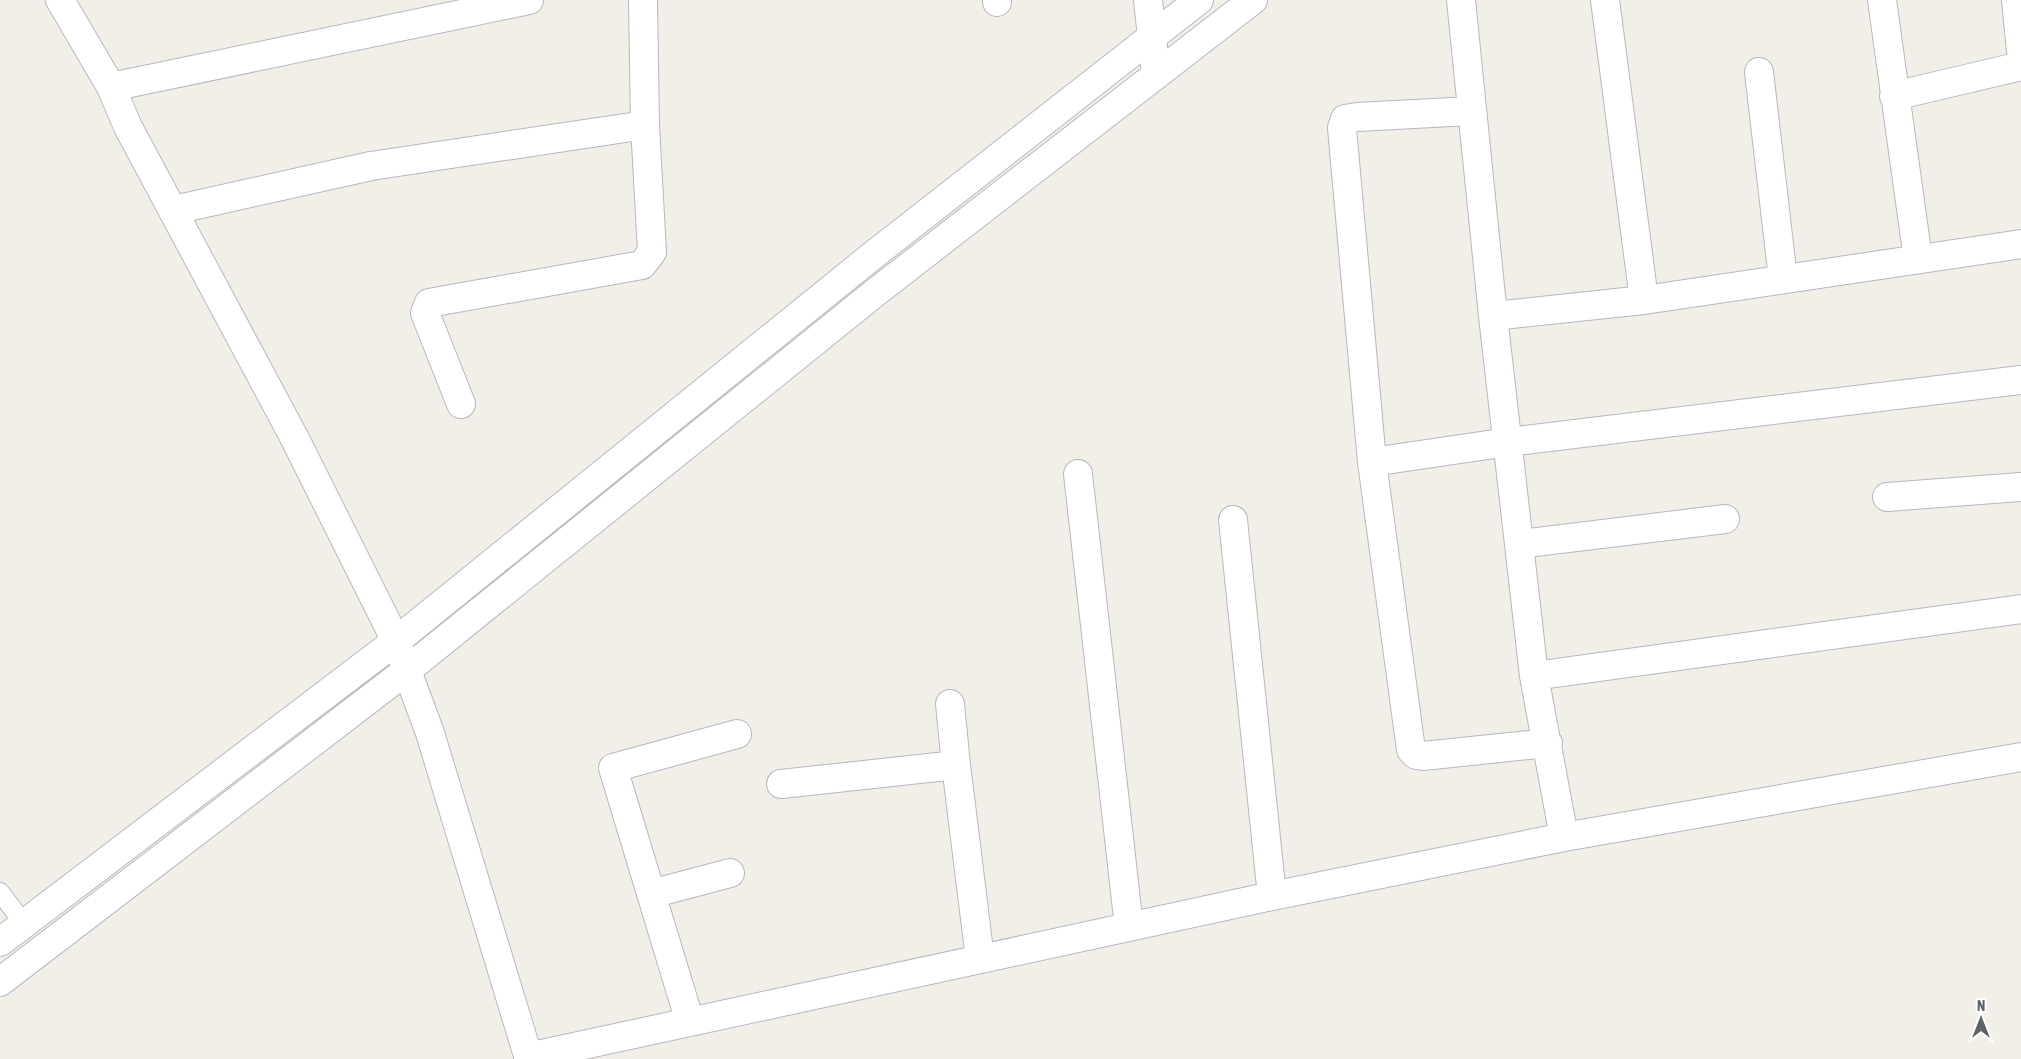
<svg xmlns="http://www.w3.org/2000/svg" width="2021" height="1059" font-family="'Asap Condensed',sans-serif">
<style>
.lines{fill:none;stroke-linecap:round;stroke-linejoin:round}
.lane-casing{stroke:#b5b8bc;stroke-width:20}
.street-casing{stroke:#b5b8bc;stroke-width:30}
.secondary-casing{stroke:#b6babf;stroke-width:30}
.lane{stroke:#fff;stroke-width:18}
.street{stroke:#fff;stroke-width:28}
.secondary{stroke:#fff;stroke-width:28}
</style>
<rect width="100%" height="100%" fill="#f1efe8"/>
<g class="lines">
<defs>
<path id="lane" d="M0 892 24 924"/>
<path id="street" d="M997 0V2
M1148 0 1156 75
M1461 0 1493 316 1644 300 2021 244
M1605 0 1644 300
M1882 0 1918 259
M2016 0 2021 51
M1759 72 1783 279
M111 87 529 0
M1894 96 2021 66
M1471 111 1357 117 1345 119 1342 128 1372 462 1411 750 1416 755 1423 756 1548 743
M174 210 371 166 645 125 643 0
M1493 316 1534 676 1564 837
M461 404 425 313 429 303 642 265 652 252 645 125
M1372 462 1508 442 2021 380
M1078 474 1129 927
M1887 497 2021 487
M1233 520 1272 896
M1520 544 1725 519
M1534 676 2021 609
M950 704 956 765
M781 784 956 765 980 959
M651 894 730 873
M690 1022 613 768 737 734
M528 1057 1272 896 1564 837 2021 757"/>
<path id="secondary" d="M60 0 111 87 128 127 294 437 396 641 430 733 529 1059
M0 942 396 641 867 260 1199 0
M0 982 406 671 876 292 1253 0"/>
</defs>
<use href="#lane" class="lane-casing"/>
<use href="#street" class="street-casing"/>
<use href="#secondary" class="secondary-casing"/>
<use href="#lane" class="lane"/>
<use href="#street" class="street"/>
<use href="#secondary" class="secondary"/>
</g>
<g transform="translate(1981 1019)" stroke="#ffffff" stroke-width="4" paint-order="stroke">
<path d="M0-4L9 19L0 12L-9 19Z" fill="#5f6368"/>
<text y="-8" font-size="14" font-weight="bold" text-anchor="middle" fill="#5f6368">N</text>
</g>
</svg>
